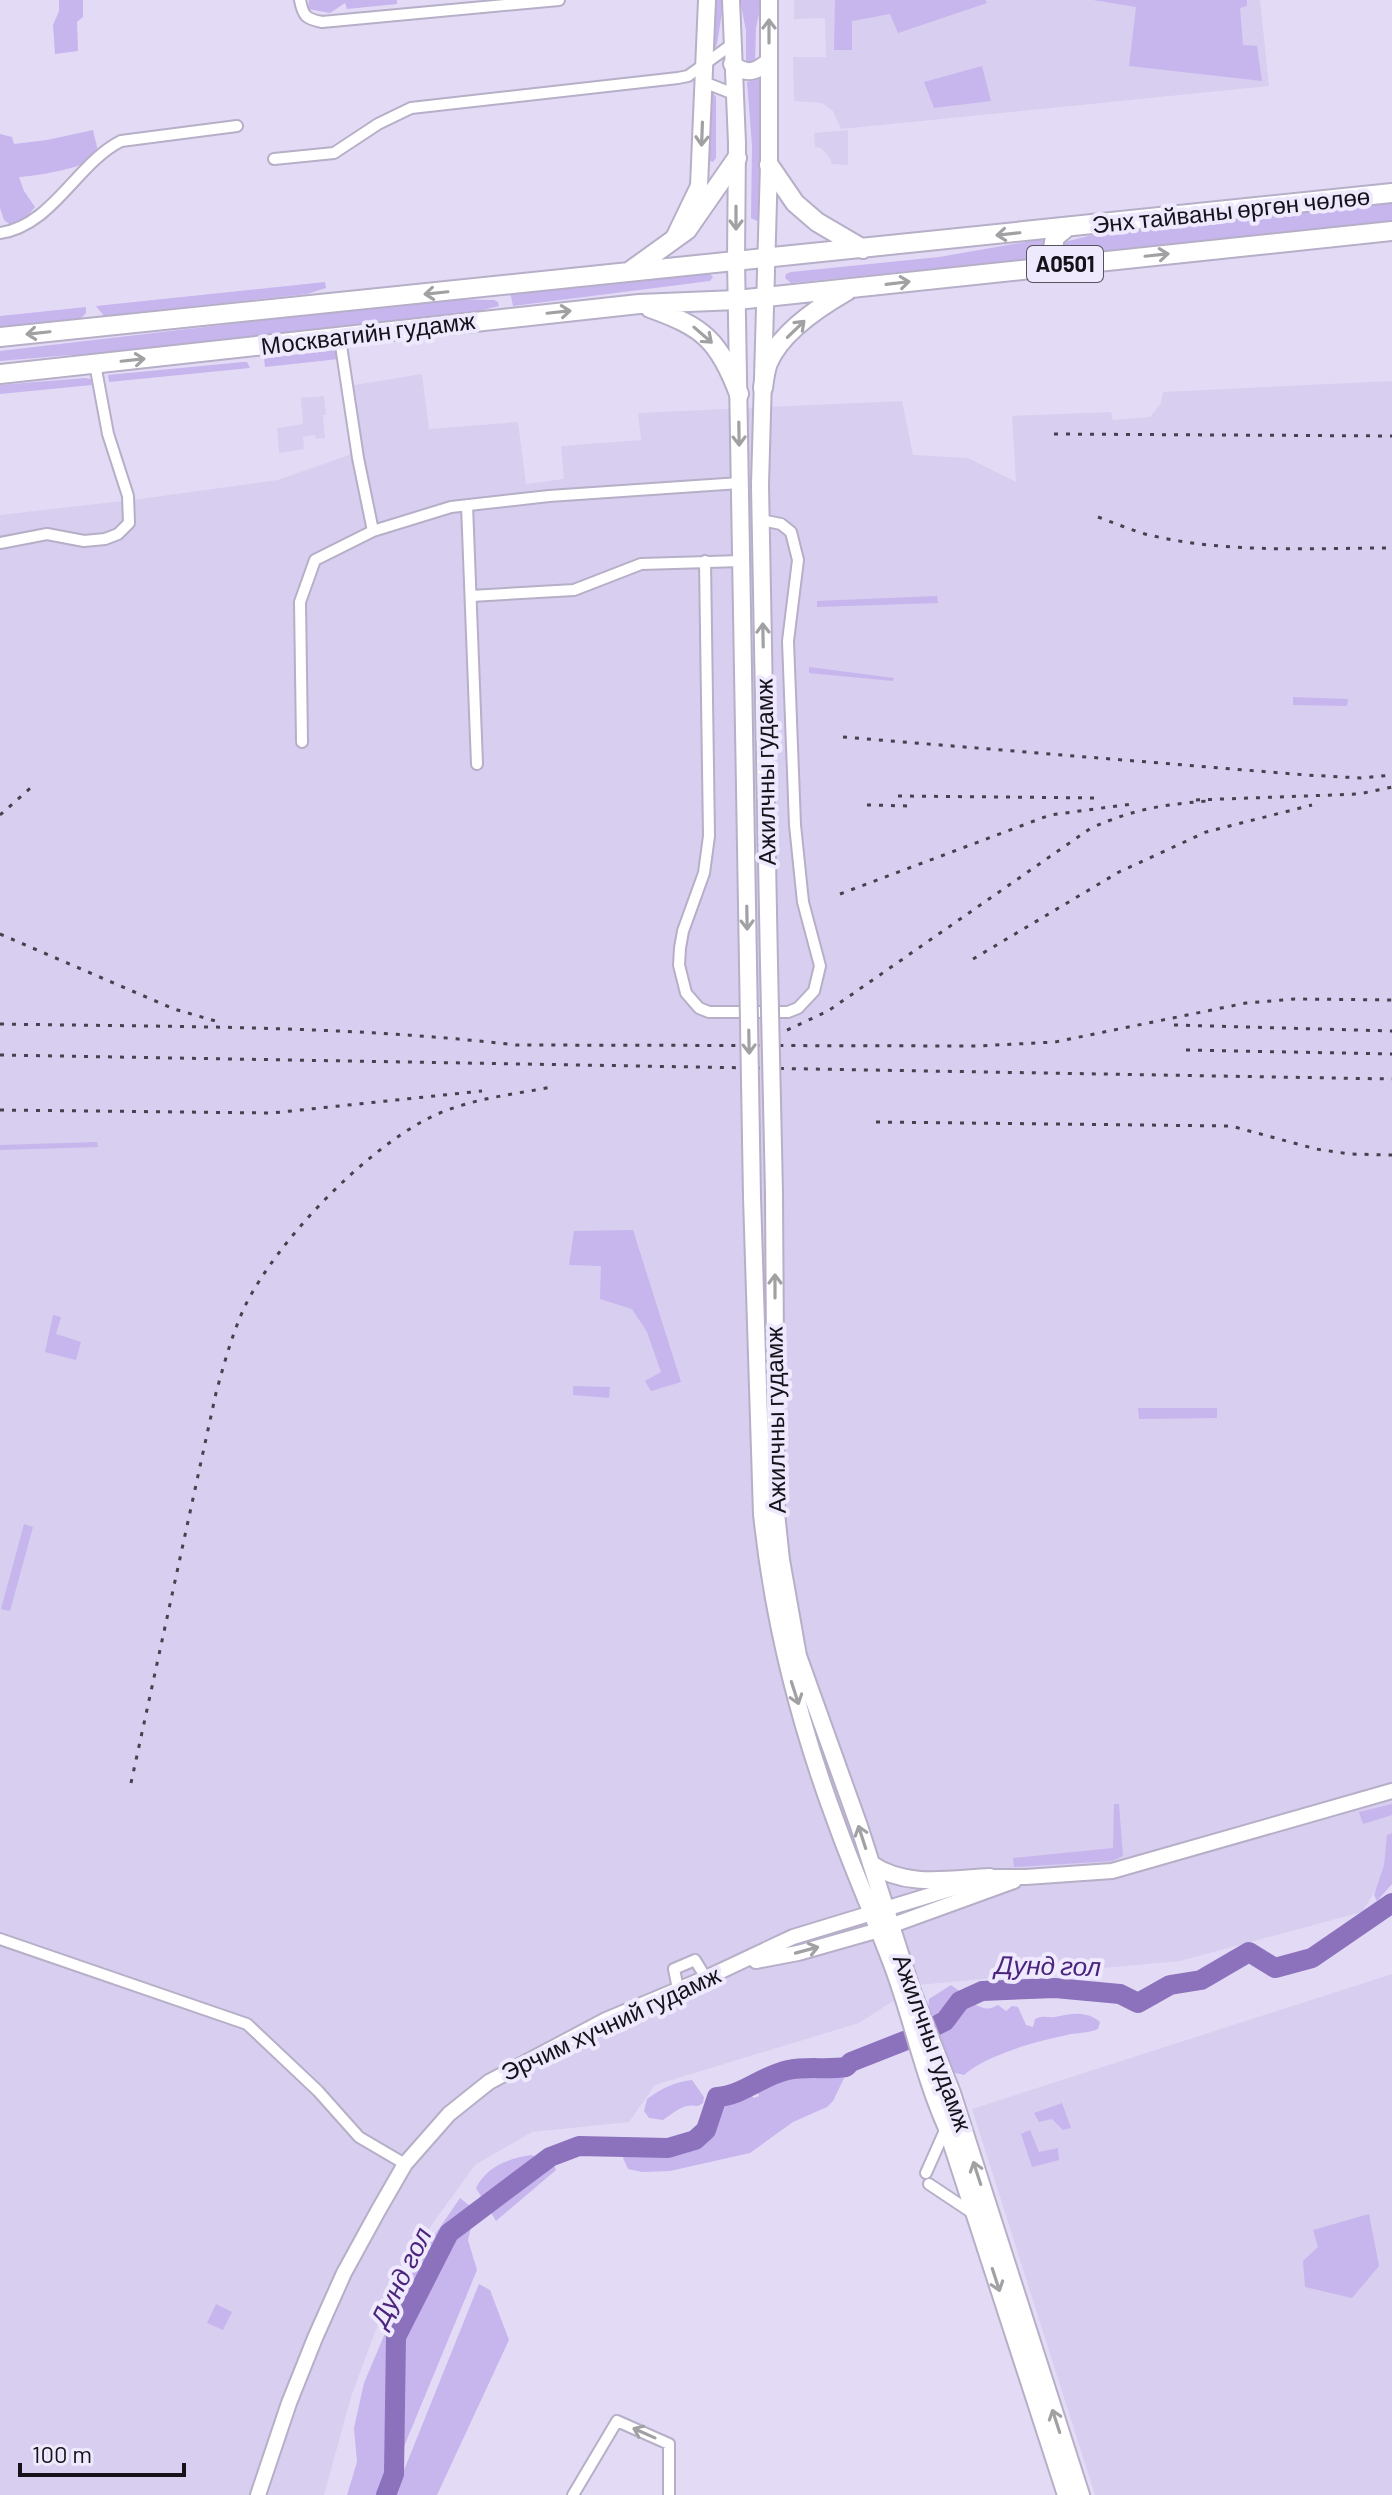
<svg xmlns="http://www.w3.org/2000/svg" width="1392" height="2495" font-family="Barlow,sans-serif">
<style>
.built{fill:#d8ceef}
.green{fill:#c7b5ee}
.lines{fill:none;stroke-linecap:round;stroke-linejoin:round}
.river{stroke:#8c72bc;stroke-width:20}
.street-casing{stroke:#b6afc7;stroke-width:14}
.secondary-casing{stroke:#b6afc7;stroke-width:18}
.primary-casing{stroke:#b6afc7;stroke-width:20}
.highway-casing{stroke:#b6afc7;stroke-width:22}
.street{stroke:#fff;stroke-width:10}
.secondary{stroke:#fff;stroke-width:14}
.primary{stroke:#fff;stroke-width:16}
.highway{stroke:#fff;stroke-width:18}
.rail{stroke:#46414e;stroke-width:3;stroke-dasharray:4 8;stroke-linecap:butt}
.primary-bridge-casing{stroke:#b6afc7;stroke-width:20;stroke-linecap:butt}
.primary-bridge{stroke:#fff;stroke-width:16}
.oneway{stroke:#a1a0a3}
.labels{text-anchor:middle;stroke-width:8;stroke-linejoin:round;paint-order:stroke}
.shield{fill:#efe9fe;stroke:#56525e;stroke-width:2}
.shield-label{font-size:22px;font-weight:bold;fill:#15121a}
.street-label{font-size:24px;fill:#15121a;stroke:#efe9fe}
.water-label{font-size:26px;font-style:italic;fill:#4b257d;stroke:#efe9fe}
</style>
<rect width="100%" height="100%" fill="#e3dbf5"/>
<path class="built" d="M794 0H1260L1269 86 841 129 833 111 822 103 794 101 793 57H826L825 18 794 19Z
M848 130V165L832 164 830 158 821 148 815 147 814 133Z
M422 374 429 429 518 422 526 484 564 479 561 446 641 440 638 413 902 401 913 455 968 458 1016 482 1012 416 1111 412 1113 420 1150 417 1161 403 1163 392 1392 381V1863L1362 1912 1180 1961 918 1985 859 2023 655 2085 629 2122 532 2132 475 2165 397 2273 351 2397 324 2495H0V515L140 499 278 480 363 450 354 385Z
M324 396 326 415H323L325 438 316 439 315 435 303 437 304 449 279 453 277 428 303 424 301 398Z
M1392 1974V2495H1095L972 2109Z"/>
<path class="green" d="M59 0H83V17L77 22 78 51 55 54 53 25 59 11Z
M309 0H397V4L347 9 345 3 330 13 308 9Z
M713 0H724L717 44 714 50Z
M740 0H762L756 28 755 64H746V31Z
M835 0H985L987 3 898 33 890 14 852 21V50H834Z
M1093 0H1247V6L1240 8 1243 45 1257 46 1262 81 1129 66 1136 7Z
M982 66 991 101 934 108 924 82Z
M761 79V216L757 221 751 218 752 146 747 82Z
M710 89 716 97V158L713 162 708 160Z
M93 130 97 147 96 158C81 168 38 176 19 177L24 191 35 207 27 216 12 226 4 220 0 208V134L12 137 14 144 47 140Z
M1392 202V223L1107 251 1090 248 1063 251 1060 243 1113 230Z
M1043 239 1046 241 1049 257 791 283 785 278 786 274 791 272 939 257Z
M709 273 713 277 710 281 513 306 510 292Z
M325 282 326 288 307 294 104 316 96 306Z
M443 299 494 300 498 302 499 306 447 319 110 355H71L0 361V351Z
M86 307V313L81 318 0 327V316Z
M338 350 339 359 265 367 264 358Z
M243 362H247L250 368 109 382 108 375Z
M85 378 91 379 92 385 0 394V385Z
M937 596 938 603 817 607V601Z
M809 667 894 678 893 681 809 673Z
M1293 697 1348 699 1347 706 1293 705Z
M97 1142 98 1147 0 1150V1145Z
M633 1230 681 1382 651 1391 645 1381 661 1372 647 1332 632 1309 600 1299 601 1266 569 1265 574 1231Z
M53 1315 61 1317 56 1334 81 1342 76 1360 45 1352Z
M573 1386 610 1387 609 1398 573 1395Z
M1138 1408H1217V1418L1139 1419Z
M24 1524 33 1527 10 1611 1 1609Z
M1114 1804H1119L1123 1856 1112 1861 1014 1867 1013 1858 1113 1848Z
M1392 1804V1815L1363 1824 1359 1812Z
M1392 1833V1884L1377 1901 1374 1895 1384 1865 1387 1835Z
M951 1985 962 1993 942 2019 928 2013 929 1999Z
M967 2002C981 2005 984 2013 998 2005L1006 2011 1012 2006 1018 2007 1026 2025 1033 2027 1035 2019C1044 2015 1047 2018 1055 2017 1072 2014 1085 2010 1100 2022L1098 2029C1086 2034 1079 2032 1067 2035 1037 2041 986 2055 964 2075L948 2071 938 2034 954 2022 955 2015Z
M870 2045 877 2046 866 2058 857 2061V2065L850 2066 833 2101 827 2107 793 2122 750 2153 670 2171 642 2172 628 2169 623 2158 633 2143C643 2142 650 2143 659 2144 697 2149 705 2124 714 2094 727 2090 743 2087 754 2098L759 2096 757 2090 760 2085 773 2084 783 2074 827 2076C837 2065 840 2056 856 2054L860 2048Z
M692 2080 704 2097 703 2103 698 2106C684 2103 674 2112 663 2120L649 2118 644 2111 647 2099C661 2089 674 2082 692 2080Z
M1062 2103 1071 2128 1063 2130 1052 2119 1039 2122 1034 2113Z
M1030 2130 1039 2152 1058 2148 1059 2160 1032 2167 1021 2134Z
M531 2155 553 2162 556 2170 496 2221 476 2188C486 2167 509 2158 531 2155Z
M460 2198 475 2210 468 2240 477 2270 384 2495H347L357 2462 354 2428 364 2383 405 2286 432 2239Z
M1369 2214 1379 2266 1352 2298 1305 2287 1303 2261 1318 2247 1313 2230Z
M479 2284 490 2290 509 2340 437 2495H394Z
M216 2304 232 2312 223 2330 207 2323Z"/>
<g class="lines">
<path class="river" d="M386 2495 394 2474 396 2337 449 2233 550 2157 579 2146 668 2148 695 2140 706 2130 717 2097C742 2096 763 2075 788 2070 807 2066 827 2070 846 2067L851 2062 912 2038 945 2021 960 2001 982 1991 1055 1988 1120 1994 1138 2003 1170 1985 1201 1980 1249 1952 1275 1968 1312 1958 1392 1903"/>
<defs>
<path id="street" d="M300 0C303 16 306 19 322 22L559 0
M701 81 734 94
M274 159 334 153 378 124 411 108 678 78 688 76 731 45
M0 233C52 226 77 163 121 141L237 126
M340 339 358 458 373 531 451 507 549 496 740 483
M467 505 477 764
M0 543 47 534 84 541 105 539 118 534 129 523 128 496 108 434 95 364
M705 561 709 836 704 873 683 931 680 948 679 965 686 993 699 1008 709 1012H788L798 1008 814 991 820 966 803 902 795 825 788 641 798 560 791 532 781 524 761 520
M471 596 574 590 641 564 741 561
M302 742 300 602 315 560 373 531
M0 1939 247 2024 318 2091 359 2137 405 2164
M678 1989 674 1969 695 1960 706 1978
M926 2173 946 2128
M929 2184 974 2214
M573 2495 617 2421 669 2444V2495"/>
<path id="secondary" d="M756 1961 798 1953 879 1930 1014 1881
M258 2495 289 2403 315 2338 344 2273 378 2211 405 2164 449 2114 489 2082 606 2020 706 1978 793 1937 990 1877H1026L1112 1871 1392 1791"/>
<path id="primary" d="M731 0 737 143 736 260 748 964
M732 64C747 75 755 73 769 61
M673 240 699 186 707 0
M769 965 760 485 769 165V0
M774 1193 776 1513 781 1560 798 1656 859 1826 912 1991 952 2093 1081 2495
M752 1197 762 1514C773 1619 799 1723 836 1822 853 1870 874 1916 892 1964 912 2017 923 2074 946 2126L1066 2495
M871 1864C907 1888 948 1879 990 1877"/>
<path id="highway" d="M769 165 795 203 817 222 863 249
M1065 229 1055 237 1053 248 1058 256 1071 263
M630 271 687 230 737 158
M650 308C703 327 719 340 739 394
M0 337 1392 193
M0 374 639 304 737 300 1392 231
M763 388C764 380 765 371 768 363 781 332 819 307 847 291"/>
</defs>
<use href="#street" class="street-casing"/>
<use href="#secondary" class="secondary-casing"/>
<use href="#primary" class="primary-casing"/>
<use href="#highway" class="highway-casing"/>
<use href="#street" class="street"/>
<use href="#secondary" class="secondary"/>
<use href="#primary" class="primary"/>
<use href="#highway" class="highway"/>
<path class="rail" d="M1054 434 1392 436
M1098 517C1114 523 1129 529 1145 534 1225 554 1310 548 1392 548
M843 737 1306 775 1361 778 1392 775
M898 796 1100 798
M1196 800 1359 794 1392 787
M867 805 911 806
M0 815 35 784
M840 894 1050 815 1132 804
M0 934 174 1009 219 1022
M973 959 1119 872 1206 832 1312 805
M0 1024C172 1027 345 1025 516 1045L977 1046 1055 1042 1246 1003 1295 999 1392 1000
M1174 1025 1392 1031
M752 1038 783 1032 828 1011 1091 828C1135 809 1160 805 1207 801
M1186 1050 1392 1054
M0 1055 1392 1079
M0 1110 272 1113 482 1091
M876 1122 1231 1126 1316 1149 1350 1154 1392 1155
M131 1783 216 1393C224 1364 232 1334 245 1306 278 1240 362 1153 427 1119 466 1099 510 1095 552 1087"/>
<defs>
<path id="primary-bridge" d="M748 964 752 1197
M769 965 774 1193"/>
</defs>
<use href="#primary-bridge" class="primary-bridge-casing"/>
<use href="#primary-bridge" class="primary-bridge"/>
</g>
<defs><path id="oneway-shaft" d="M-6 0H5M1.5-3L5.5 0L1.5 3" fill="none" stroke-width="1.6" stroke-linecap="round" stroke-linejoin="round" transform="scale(2)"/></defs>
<g class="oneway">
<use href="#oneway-shaft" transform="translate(769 31) rotate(-90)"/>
<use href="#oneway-shaft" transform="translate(702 134) rotate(92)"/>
<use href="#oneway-shaft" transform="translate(736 218) rotate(90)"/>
<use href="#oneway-shaft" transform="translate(1008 234) rotate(174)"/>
<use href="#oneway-shaft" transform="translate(1157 255) rotate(-6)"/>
<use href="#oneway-shaft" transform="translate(898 283) rotate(-7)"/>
<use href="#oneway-shaft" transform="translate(436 293) rotate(174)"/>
<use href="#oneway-shaft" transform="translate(559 312) rotate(-6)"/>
<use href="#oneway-shaft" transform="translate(796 329) rotate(-44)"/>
<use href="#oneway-shaft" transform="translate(38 333) rotate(174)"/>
<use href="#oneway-shaft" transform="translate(703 335) rotate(41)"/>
<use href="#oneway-shaft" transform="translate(133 360) rotate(-6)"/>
<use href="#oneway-shaft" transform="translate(739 434) rotate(89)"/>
<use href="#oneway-shaft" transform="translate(763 635) rotate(-91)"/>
<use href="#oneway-shaft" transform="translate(747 918) rotate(89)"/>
<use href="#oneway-shaft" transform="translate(749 1042) rotate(89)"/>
<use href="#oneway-shaft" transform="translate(775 1286) rotate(-90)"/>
<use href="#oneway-shaft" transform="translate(795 1693) rotate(72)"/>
<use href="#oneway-shaft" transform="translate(862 1837) rotate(-108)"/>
<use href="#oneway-shaft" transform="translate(807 1950) rotate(-15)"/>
<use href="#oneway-shaft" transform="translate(977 2173) rotate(-108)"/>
<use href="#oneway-shaft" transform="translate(996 2280) rotate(72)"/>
<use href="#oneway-shaft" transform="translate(1056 2421) rotate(-108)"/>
<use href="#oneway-shaft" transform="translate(644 2433) rotate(-156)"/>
</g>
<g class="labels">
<rect class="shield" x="1027" y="246" width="76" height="36" rx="6"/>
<g class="shield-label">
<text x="1065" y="272">A0501</text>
</g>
<g class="street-label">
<text transform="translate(1231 211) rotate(-6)" y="8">Энх тайваны өргөн чөлөө</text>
<text transform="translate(368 334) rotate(-7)" y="8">Москвагийн гудамж</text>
<text transform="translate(766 772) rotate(-91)" y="8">Ажилчны гудамж</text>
<text transform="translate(776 1420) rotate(-91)" y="8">Ажилчны гудамж</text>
<text transform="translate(611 2024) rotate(-25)" y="8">Эрчим хүчний гудамж</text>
<text transform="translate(932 2043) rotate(70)" y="8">Ажилчны гудамж</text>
</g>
<g class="water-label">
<text transform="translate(1048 1966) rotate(1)" y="9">Дунд гол</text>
<text transform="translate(401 2277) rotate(-64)" y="9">Дунд гол</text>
</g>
</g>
<path d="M20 2463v12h164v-12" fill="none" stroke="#15121a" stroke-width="4"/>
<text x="32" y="2463" font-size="24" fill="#15121a" stroke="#efe9fe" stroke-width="6" paint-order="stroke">100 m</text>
</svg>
